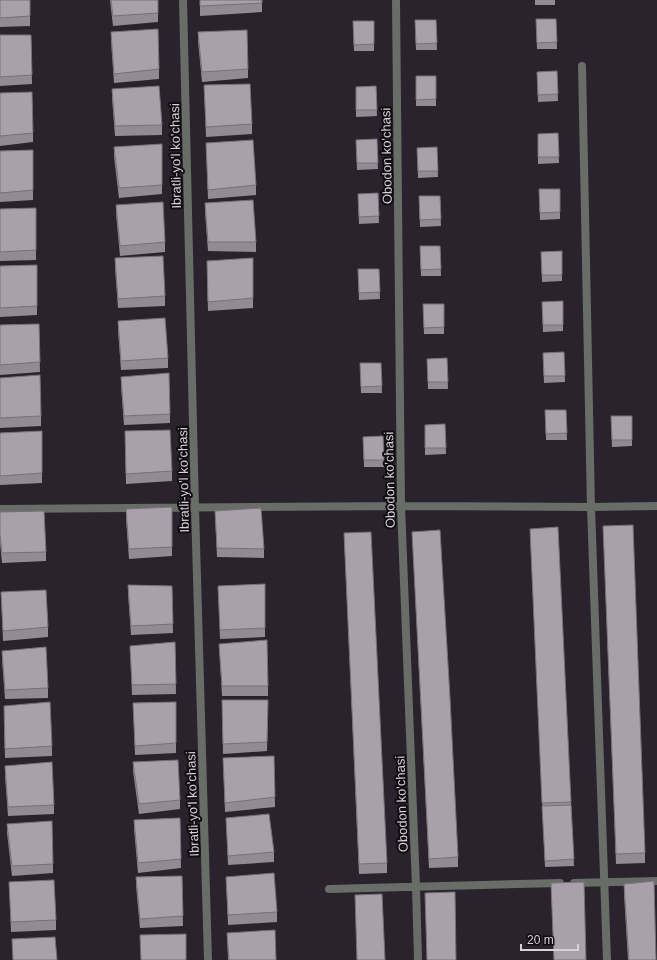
<svg xmlns="http://www.w3.org/2000/svg" width="657" height="960" font-family="Arial,sans-serif">
<style>
.lines{fill:none;stroke-linecap:round;stroke-linejoin:round}
.minor{stroke:#696d68;stroke-width:8}
.wall{fill:#928a94}
.building{fill:#aaa0ac;stroke:#777078}
.labels{text-anchor:middle;stroke-width:4;stroke-linejoin:round;paint-order:stroke}
.street-label{font-size:13px;fill:#d6d1d7;stroke:#100d11}
</style>
<rect width="100%" height="100%" fill="#2a222c"/>
<g class="lines">
<path class="minor" d="M183 0 195 508 208 960
M396 0 401 506 416 886 418 960
M582 66 591 507 607 960
M0 509 401 506 591 507 657 506
M574 883 657 881
M329 889 560 883"/>
</g>
<path class="wall" d="M0 0H30V26L0 27Z
M110 0H158V22L113 26Z
M200 0H262V12L200 16Z
M535 0H555V5H535Z
M536 19H556L557 49H537Z
M415 20H436L437 50H416Z
M353 21H374V51H354Z
M111 32 159 69V79L114 83 111 41Z
M198 32 248 69V78L202 82 198 41Z
M0 35H31L32 84 0 86Z
M557 71 558 101 538 102 537 72Z
M416 76H436V106H416Z
M204 85 252 124V134L206 137Z
M376 86 377 116 356 117V87Z
M112 89 162 125V135L115 136 112 98Z
M0 93 33 133V142L0 146Z
M558 133 559 163 538 164V134Z
M377 139 378 169 357 170 356 140Z
M206 143 256 185V195L208 199Z
M162 144V194L119 198 114 157V147Z
M437 147 438 177 418 178 417 148Z
M33 150V200L0 202V151Z
M539 189H560V219L540 220Z
M378 193 379 223 359 224 358 194Z
M419 196H440L441 226 420 227Z
M205 203 256 242V252L208 251 205 212Z
M116 205 165 242V252L120 256 116 214Z
M36 208V260L0 261V209Z
M420 246H440L441 276H421Z
M562 251V281L542 282 541 252Z
M115 258 165 296V306L118 308 115 268Z
M253 258V308L208 311 207 261Z
M37 265V315L0 317V266Z
M358 269H379L380 299 359 300Z
M563 301V331L543 332 542 302Z
M423 304H444V334H424Z
M118 321 168 358V368L121 370 118 330Z
M39 324 40 372 0 375V325Z
M564 352 565 382 544 383 543 353Z
M447 358 448 389H428L427 359Z
M360 363H381L382 393H361Z
M121 377 170 414V423L124 425 121 387Z
M0 378 41 416V426L0 428Z
M545 410H566L567 440H546Z
M611 416H632V446L612 447Z
M445 424 446 454 425 455V425Z
M42 431V483L0 485V433Z
M125 431 172 471V481L126 484Z
M383 436 384 467H364L363 437Z
M172 507V556L129 559 126 519V509Z
M215 511 264 549V558L217 557Z
M0 512 46 552V561L2 563 0 543Z
M603 526 645 853V863L616 864Z
M530 529 571 802 574 866 545 867Z
M412 532 458 857V867L429 868Z
M344 533 387 863V873L359 874Z
M265 584V637L220 639 218 586Z
M128 585 172 586 173 633 131 635 128 594Z
M1 592 48 627V637L3 641Z
M175 642 176 694 132 695 130 646Z
M219 644 268 686V696H222Z
M2 651 48 688V698L5 699 2 660Z
M222 700H268L267 751 223 754Z
M176 702V753L135 755 133 703Z
M4 716 52 746V756L5 758Z
M274 756 275 807 225 812 223 758Z
M133 762 180 800V809L139 814 133 771Z
M5 766 54 805V814L8 816 5 776Z
M180 818 181 868 138 873 134 829V820Z
M226 818 274 852V862L228 865Z
M7 824 53 864V873L12 876 7 833Z
M182 876 183 926 140 928 136 886V877Z
M226 877 277 912V922L228 925Z
M9 882 56 920V930L11 932Z
M551 883 586 960H554Z
M624 884 656 960H628L624 894Z
M227 933 276 960H228Z"/>
<path class="building" d="M0 0H30V16L0 18Z
M111 0H158V13L113 16Z
M200 0H262V3L200 6Z
M536 19H556L557 42 537 43Z
M415 20H436L437 43 416 44Z
M353 21H374V44L354 45Z
M158 29 159 69 114 74 111 32Z
M247 30 248 69 202 72 198 32Z
M0 35H31L32 75 0 77Z
M557 71 558 94 538 95 537 72Z
M416 76H436V99L416 100Z
M250 84 252 124 206 127 204 85Z
M159 86 162 125 115 126 112 89Z
M376 86 377 110H356V87Z
M32 92 33 133 0 136V93Z
M558 133 559 157H538V134Z
M377 139 378 163H357L356 140Z
M253 140 256 185 208 190 206 143Z
M162 144V185L119 188 114 147Z
M437 147 438 171H418L417 148Z
M33 150V190L0 193V151Z
M539 189H560V212L540 213Z
M378 193 379 216 359 217 358 194Z
M419 196H440L441 219 420 220Z
M253 200 256 242H208L205 203Z
M163 202 165 242 120 246 116 205Z
M36 208V250L0 252V209Z
M420 246H440L441 269 421 270Z
M562 251V275H542L541 252Z
M163 256 165 296 118 299 115 258Z
M253 258V298L208 302 207 261Z
M37 265V306L0 308V266Z
M358 269H379L380 292 359 293Z
M563 301V325H543L542 302Z
M423 304H444V327L424 328Z
M165 318 168 358 121 361 118 321Z
M39 324 40 362 0 365V325Z
M564 352 565 376H544L543 353Z
M447 358 448 382H428L427 359Z
M360 363H381L382 386 361 387Z
M169 373 170 414 124 416 121 377Z
M40 375 41 416 0 418V378Z
M545 410H566L567 433 546 434Z
M611 416H632V440H612Z
M445 424 446 448H425V425Z
M170 430 172 471 126 474 125 431Z
M42 431V473L0 476V433Z
M383 436 384 460H364L363 437Z
M172 507V547L129 549 126 509Z
M261 508 264 549 217 548 215 511Z
M44 511 46 552 2 553 0 534V512Z
M633 525 645 853 616 854 603 526Z
M558 527 571 802 542 803 530 529Z
M440 530 450 698 458 857 429 859 412 532Z
M371 532 387 863 359 864 344 533Z
M265 584V628L220 630 218 586Z
M128 585 172 586 173 624 131 626Z
M46 590 48 627 3 631 1 592Z
M267 640 268 686H222L219 644Z
M175 642 176 684 132 685 130 646Z
M46 647 48 688 5 690 2 651Z
M222 700H268L267 742 223 744Z
M50 702 52 746 5 749 4 706Z
M176 702V743L135 746 133 703Z
M274 756 275 797 225 803 223 758Z
M178 760 180 800 139 804 133 762Z
M52 762 54 805 8 807 5 766Z
M571 805 574 859 545 861 542 806Z
M269 814 274 852 228 856 226 818Z
M180 818 181 859 138 863 134 820Z
M52 821 53 864 12 866 7 824Z
M274 873 277 912 228 915 226 877Z
M182 876 183 916 140 919 136 877Z
M54 880 56 920 11 922 9 882Z
M654 881 656 960H629L624 884Z
M584 882 586 960H554L551 883Z
M455 892 456 960H427L425 893Z
M382 894 385 960H357L355 895Z
M275 930 276 960H229L227 933Z
M186 934V960H141L140 935Z
M55 937 57 960H13L12 939Z"/>
<g class="labels">
<g class="street-label">
<text transform="translate(175 156) rotate(-91)" y="5">Ibratli-yo'l ko'chasi</text>
<text transform="translate(386 156) rotate(-91)" y="5">Obodon ko'chasi</text>
<text transform="translate(183 480) rotate(-91)" y="5">Ibratli-yo'l ko'chasi</text>
<text transform="translate(389 480) rotate(-91)" y="5">Obodon ko'chasi</text>
<text transform="translate(192 804) rotate(-92)" y="5">Ibratli-yo'l ko'chasi</text>
<text transform="translate(401 804) rotate(-92)" y="5">Obodon ko'chasi</text>
</g>
</g>
<path d="M521 944v6h57v-6" fill="none" stroke="#d6d1d7" stroke-width="2"/>
<text x="527" y="944" font-size="12" fill="#d6d1d7" stroke="#100d11" stroke-width="3" paint-order="stroke">20 m</text>
</svg>
